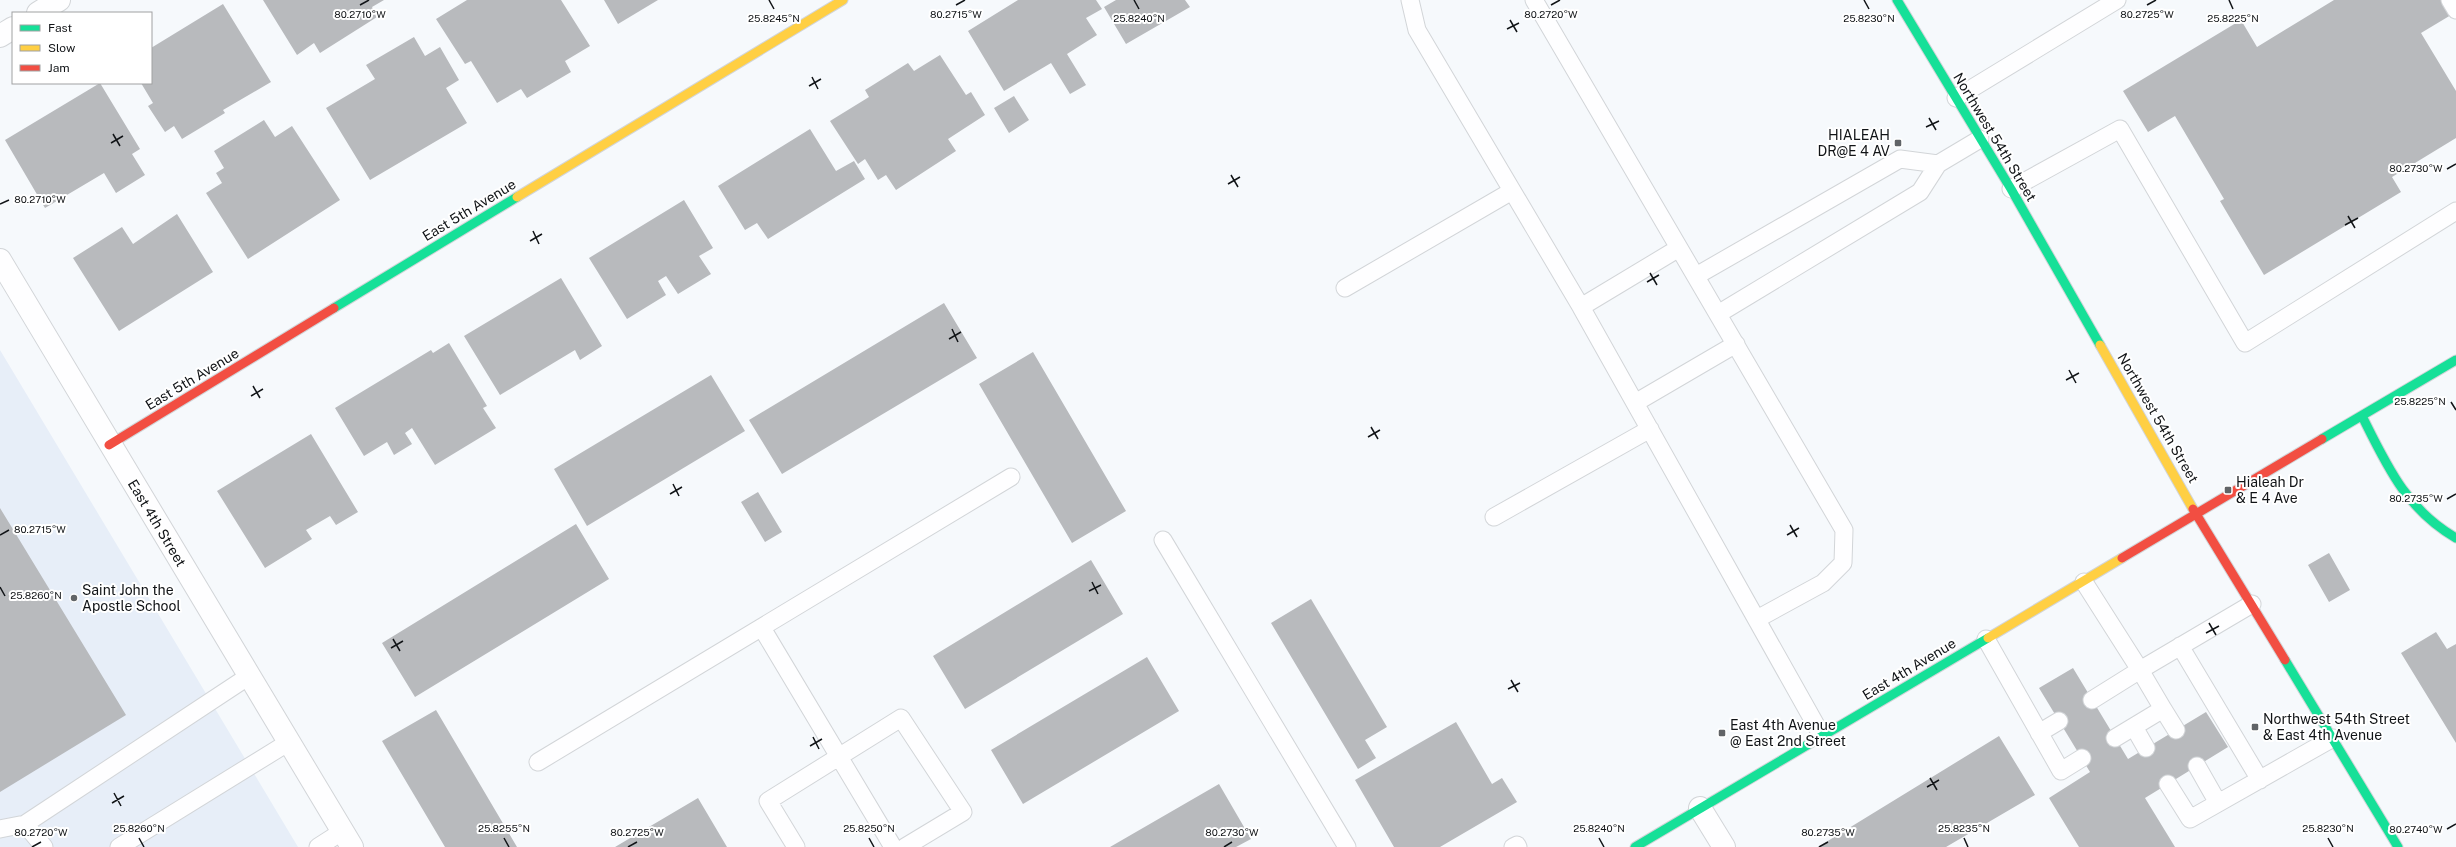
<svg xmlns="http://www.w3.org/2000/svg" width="2456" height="847" font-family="'Public Sans',sans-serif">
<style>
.built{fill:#e7eef8}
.building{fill:#b8babd}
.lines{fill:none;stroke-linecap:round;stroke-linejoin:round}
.lane-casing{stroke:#d2d5d8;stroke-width:19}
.street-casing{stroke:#d2d5d8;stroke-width:24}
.fast-casing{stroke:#d2d5d8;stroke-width:11}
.slow-casing{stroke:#d2d5d8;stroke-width:11}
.jam-casing{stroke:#d2d5d8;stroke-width:11}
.lane{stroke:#fefeff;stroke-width:17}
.street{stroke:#fefeff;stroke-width:22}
.fast{stroke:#16e098;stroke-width:9}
.slow{stroke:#ffcf43;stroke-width:9}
.jam{stroke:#f24e42;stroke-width:9}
.ticks{fill:none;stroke:#111417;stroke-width:1.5}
.poi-dot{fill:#616467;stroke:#fff;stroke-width:1.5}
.labels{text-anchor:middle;stroke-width:4;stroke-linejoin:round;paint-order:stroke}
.poi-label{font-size:14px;fill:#111417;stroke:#fff;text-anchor:start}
.street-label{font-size:14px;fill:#111417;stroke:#fff}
.ticks-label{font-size:10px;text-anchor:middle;fill:#111417;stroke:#fff;stroke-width:4;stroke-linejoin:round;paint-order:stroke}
</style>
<rect width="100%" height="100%" fill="#f6f9fc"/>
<path class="built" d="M0 350 298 847H0Z"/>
<path class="building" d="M263 0H384L372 7 377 17 320 53 314 43 297 55Z
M467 0H561L590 46 565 61 571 72 527 98 521 89 497 103 471 61 465 64 436 19Z
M604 0H658L618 24Z
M1018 0H1096L1102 9 1086 18 1097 35 1067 54 1086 85 1070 94 1051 63 1004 91 968 31Z
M1116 0H1185L1190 7 1126 44 1104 7Z
M2334 0H2442L2451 15 2421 33 2456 91V138L2392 177 2401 192 2264 275 2220 201 2224 199 2175 116 2148 132 2123 91 2241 20 2257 47Z
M223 4 271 82 223 110 225 113 182 139 174 126 165 132 148 106 153 103 141 83H151V48Z
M414 37 425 56 440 47 459 80 446 88 467 123 370 180 326 108 375 79 366 65Z
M940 55 966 95 971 92 985 115 948 139 956 151 896 190 886 175 878 180 865 159 858 164 830 121 869 97 865 90 908 63 914 71Z
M100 83 140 149 132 154 145 175 116 193 104 173 45 208 5 140Z
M1014 96 1029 120 1009 133 994 108Z
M264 120 275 137 292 126 340 200 248 259 206 193 222 183 216 173 224 168 214 151Z
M810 129 836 171 854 161 865 179 768 239 757 223 745 230 718 186Z
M684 200 713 248 699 256 711 274 678 294 666 276 658 281 666 295 627 319 589 258Z
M177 214 213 272 119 331 73 258 122 227 133 244Z
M561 278 602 346 580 360 575 350 500 395 464 336Z
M944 303 977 358 782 474 749 420Z
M449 343 487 406 483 408 496 428 435 465 412 428 405 433 412 444 394 455 387 442 364 456 335 408 431 350 433 353Z
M1033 352 1126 511 1072 543 979 384Z
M711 375 745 431 587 526 554 469Z
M311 434 358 512 336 525 330 516 306 530 312 539 265 568 217 491Z
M758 492 782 532 765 542 741 502Z
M0 508 126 715 0 792Z
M576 524 609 579 415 697 382 643Z
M2329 553 2350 590 2329 602 2308 565Z
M1091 560 1123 614 965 709 933 656Z
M1311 599 1387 727 1365 740 1376 758 1358 769 1271 623Z
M2436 632 2447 649 2456 644V743L2401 653Z
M1147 657 1179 711 1023 804 991 750Z
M2073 668 2128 759 2206 712 2228 747 2145 798 2175 847H2079L2049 798 2090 772 2039 688Z
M436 710 517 847H445L382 741Z
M1456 722 1492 784 1502 778 1517 802 1440 847H1394L1355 780Z
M1999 736 2035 795 1946 847H1818Z
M1219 784 1251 839 1236 847H1110Z
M698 798 727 847H615Z"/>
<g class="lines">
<defs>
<path id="lane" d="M1410 0 1417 30 1581 307 1822 736
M1534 0 1844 530 1843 563 1823 583 1757 619
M2450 0 2456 10
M1956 98 2117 0
M2011 189 2120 129 2245 343 2456 211
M1696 276 1900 159 1938 164
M1345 288 1512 191
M1581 307 1679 248
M1718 314 1920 192 1938 164 1980 139
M1635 403 1736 344
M1494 517 1650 429
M1163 540 1347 847
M2084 582 2140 670 2252 604
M762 628 893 847
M1986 639 2061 771 2082 758
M2180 646 2260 780
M2092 700 2140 670 2163 709
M2134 727 2146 748
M2039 733 2059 721
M2115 738 2163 709 2176 730
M538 762 1011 477
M2197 766 2218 803
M2168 784 2190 819 2333 738
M25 824 44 847
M0 829 25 824 249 676
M119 847 289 742
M318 847 343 831
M796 847 768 801 901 718 963 812 905 847
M1513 847 1517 845 1518 847"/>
<path id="street" d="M38 13 59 0
M0 36 13 28
M0 260 352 847
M1700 808 1724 847"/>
<path id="fast" d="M1897 0 2011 189 2100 345
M334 308 517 197
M2362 416C2387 466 2406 509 2456 538
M2322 439 2456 360
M2285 660 2398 847
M1635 847 1988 638"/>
<path id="slow" d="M517 197 843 0
M2100 345 2193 509
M1988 638 2122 558"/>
<path id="jam" d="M109 445 334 308
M2193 509 2285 660
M2122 558 2322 439"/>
</defs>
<use href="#lane" class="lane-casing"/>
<use href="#street" class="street-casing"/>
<use href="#fast" class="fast-casing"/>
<use href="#slow" class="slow-casing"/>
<use href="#jam" class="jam-casing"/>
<use href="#lane" class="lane"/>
<use href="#street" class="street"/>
<use href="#fast" class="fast"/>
<use href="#slow" class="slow"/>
<use href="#jam" class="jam"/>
</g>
<path class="ticks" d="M769 0 774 9M1134 0 1139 9M1864 0 1869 9M2229 0 2233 9M360 5 369 0M956 5 965 0M1551 5 1560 0M2147 5 2156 0M1510 20 1517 32M1507 29 1519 23M812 77 818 89M809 86 821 79M1929 118 1936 130M1926 127 1939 121M113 134 120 146M111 143 123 136M2447 169 2456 164M1231 175 1238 187M1228 184 1240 177M0 204 9 200M2348 216 2355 228M2345 225 2358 218M533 231 539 244M530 241 542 234M1650 273 1657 285M1647 282 1659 275M952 329 958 342M949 339 961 332M2069 370 2076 383M2066 380 2079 373M253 386 260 398M251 396 263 389M2451 402 2456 410M1371 427 1378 439M1368 437 1380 430M673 484 679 496M670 494 682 487M2447 499 2456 494M1790 525 1797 537M0 535 9 530M1787 535 1799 528M1092 582 1098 594M0 587 5 596M1089 591 1101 585M2209 623 2216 635M2206 633 2219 626M393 639 400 651M391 648 403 641M1511 680 1518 692M1508 689 1520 683M813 737 819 749M810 746 822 739M1930 778 1937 790M1927 787 1939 780M114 793 121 806M112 803 124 796M2447 829 2456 824M139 838 144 847M504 838 509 847M869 838 874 847M1599 838 1604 847M1964 838 1968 847M2328 838 2333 847M32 847 41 842M628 847 637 842M1224 847 1232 842M1819 847 1828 842"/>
<g class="poi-dot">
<rect x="1894" y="139" width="8" height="8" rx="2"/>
<rect x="2224" y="486" width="8" height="8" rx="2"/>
<circle cx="74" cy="598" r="4"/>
<rect x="2251" y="723" width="8" height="8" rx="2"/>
<rect x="1718" y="729" width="8" height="8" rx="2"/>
</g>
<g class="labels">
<g class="poi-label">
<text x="1890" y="140" text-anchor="end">HIALEAH<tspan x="1890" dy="16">DR@E 4 AV</tspan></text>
<text x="2236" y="487">Hialeah Dr<tspan x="2236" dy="16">&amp; E 4 Ave</tspan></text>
<text x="82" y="595">Saint John the<tspan x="82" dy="16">Apostle School</tspan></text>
<text x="2263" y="724">Northwest 54th Street<tspan x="2263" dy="16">&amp; East 4th Avenue</tspan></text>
<text x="1730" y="730">East 4th Avenue<tspan x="1730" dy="16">@ East 2nd Street</tspan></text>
</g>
<g class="street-label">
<text transform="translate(1995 137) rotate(59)" y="5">Northwest 54th Street</text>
<text transform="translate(469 210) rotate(-31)" y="5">East 5th Avenue</text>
<text transform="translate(192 379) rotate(-31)" y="5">East 5th Avenue</text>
<text transform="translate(2158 418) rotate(60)" y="5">Northwest 54th Street</text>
<text transform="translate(157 523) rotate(59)" y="5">East 4th Street</text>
<text transform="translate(1909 669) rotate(-31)" y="5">East 4th Avenue</text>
</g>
</g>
<g class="ticks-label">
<text x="360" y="18">80.2710°W</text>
<text x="956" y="18">80.2715°W</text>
<text x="1551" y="18">80.2720°W</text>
<text x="2147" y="18">80.2725°W</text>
<text x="774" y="22">25.8245°N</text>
<text x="1139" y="22">25.8240°N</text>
<text x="1869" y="22">25.8230°N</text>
<text x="2233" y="22">25.8225°N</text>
<text x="2416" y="172">80.2730°W</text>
<text x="40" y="203">80.2710°W</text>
<text x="2420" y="405">25.8225°N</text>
<text x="2416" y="502">80.2735°W</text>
<text x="40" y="533">80.2715°W</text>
<text x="36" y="599">25.8260°N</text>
<text x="139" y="832">25.8260°N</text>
<text x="504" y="832">25.8255°N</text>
<text x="869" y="832">25.8250°N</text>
<text x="1599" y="832">25.8240°N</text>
<text x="1964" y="832">25.8235°N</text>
<text x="2328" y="832">25.8230°N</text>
<text x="2416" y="833">80.2740°W</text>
<text x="41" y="836">80.2720°W</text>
<text x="637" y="836">80.2725°W</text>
<text x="1232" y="836">80.2730°W</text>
<text x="1828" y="836">80.2735°W</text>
</g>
<rect x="12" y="12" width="140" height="72" fill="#ffffff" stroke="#a0a1a2"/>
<rect x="20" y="25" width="20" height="6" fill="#16e098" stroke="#a0a1a2"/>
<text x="48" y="32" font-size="12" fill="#111417">Fast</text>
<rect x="20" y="45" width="20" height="6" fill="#ffcf43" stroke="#a0a1a2"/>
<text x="48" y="52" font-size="12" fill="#111417">Slow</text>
<rect x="20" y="65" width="20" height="6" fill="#f24e42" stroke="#a0a1a2"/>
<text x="48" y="72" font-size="12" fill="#111417">Jam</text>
</svg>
